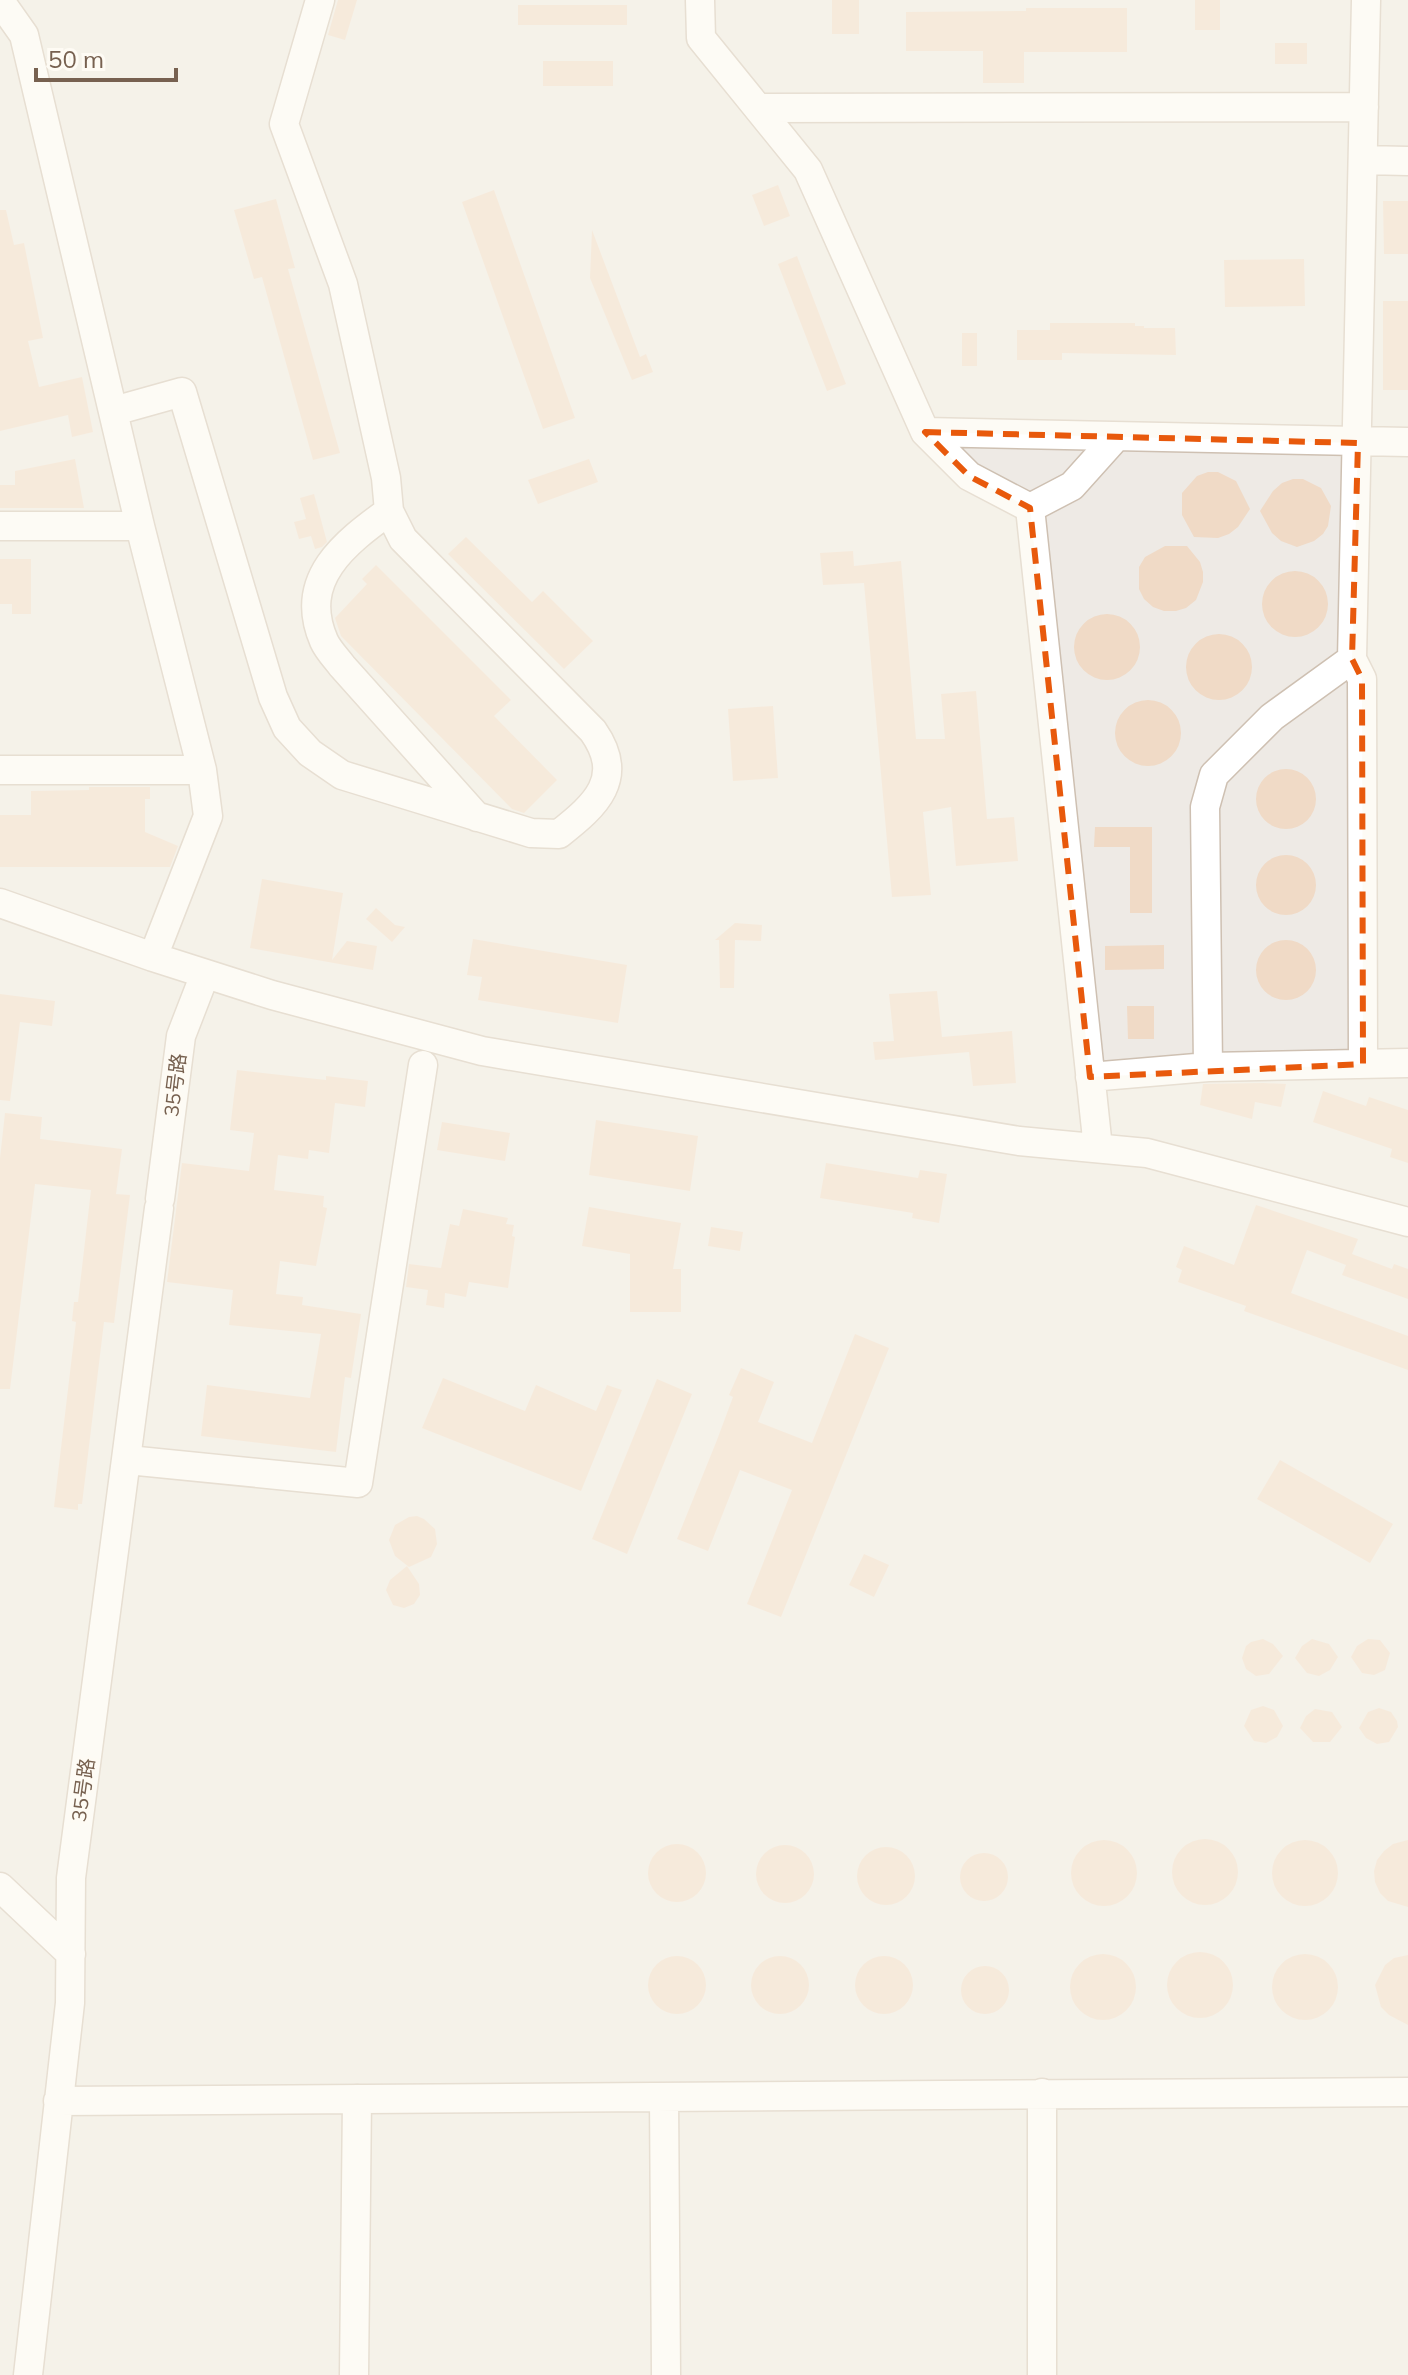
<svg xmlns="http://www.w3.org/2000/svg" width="1408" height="2375" font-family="Mulish,'Noto Sans SC',sans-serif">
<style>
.industrial{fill:#eeeae5}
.building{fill:#f0dac6}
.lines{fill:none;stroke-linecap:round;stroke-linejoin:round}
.minor-casing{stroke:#cec0b2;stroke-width:31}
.minor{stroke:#fff;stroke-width:28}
.marked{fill:none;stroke:#e8590c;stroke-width:6;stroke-dasharray:16 10;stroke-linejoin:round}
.labels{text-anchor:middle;stroke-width:6;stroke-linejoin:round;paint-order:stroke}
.street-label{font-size:20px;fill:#776150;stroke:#fefbf4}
</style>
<rect width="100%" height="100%" fill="#fcf7ed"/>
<path class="industrial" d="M0 0H1408V2375H0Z"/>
<path class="building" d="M338 0H357L345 40 328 35Z
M832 0H859V34H832Z
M1195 0H1220V30H1195Z
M518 5H627V25H518Z
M1026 8H1127V52H1024V83H983V51H906V12L1026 11Z
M1275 43H1307V64H1275Z
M543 61H613V86H543Z
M778 185 790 216 764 226 752 195Z
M494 190 575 418 543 429 462 202Z
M276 199 295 268 288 269 340 453 313 460 262 277 254 279 234 210Z
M1383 201H1408V254H1384Z
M0 210H6L14 245 24 243 43 338 28 341 39 387 82 377 93 432 72 437 68 415 0 431Z
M592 230 640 357 646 354 653 372 632 380 590 278Z
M797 256 846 384 827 391 778 264Z
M1304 259 1305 306 1225 307 1224 260Z
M1383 301H1408V390H1383Z
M1050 323H1135V326H1144V328H1175L1176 355 1062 353V360H1017V330H1050Z
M962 333H977V366H962Z
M75 459 84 508H0V485H15V471Z
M589 459 598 482 538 504 528 480Z
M1208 472H1218L1236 481 1250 509 1238 527 1229 534 1218 538 1194 537 1182 515V493L1197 476Z
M1293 479H1303L1321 488 1331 506 1328 526 1323 534 1314 541 1297 547 1281 541 1272 533 1260 511 1273 491 1282 483Z
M314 494 327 542 322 547 315 549 311 536 299 539 294 522 306 519 300 498Z
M466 537 532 602 543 591 593 641 564 669 448 554Z
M1165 546H1187L1200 562 1203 572V582L1196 600 1186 608 1176 611H1164L1153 607 1144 599 1139 589V567L1145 557Z
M853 551 854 566 901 561 916 739H945L941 694 976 691 987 819 1014 817 1018 861 956 866 951 807 923 812 931 895 892 897 864 583 823 585 820 553Z
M0 559H31V614H12V604H0Z
M376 565 511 700 494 716 557 780 524 813 512 809 341 636 335 618 367 584 362 579Z
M1262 604a33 33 0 1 1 66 0a33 33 0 1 1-66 0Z
M1074 647a33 33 0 1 1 66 0a33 33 0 1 1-66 0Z
M1186 667a33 33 0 1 1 66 0a33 33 0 1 1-66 0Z
M1115 733a33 33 0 1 1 66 0a33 33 0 1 1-66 0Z
M773 706 778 778 733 781 728 709Z
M1256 799a30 30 0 1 1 60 0a30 30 0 1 1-60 0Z
M89 787H150V799H145V832L178 846 170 867H0V815H31V791L89 790Z
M1095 827H1152V913H1130V847H1094Z
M1256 885a30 30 0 1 1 60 0a30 30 0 1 1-60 0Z
M262 879 343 893 332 960 347 941 377 946 373 970 250 948Z
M376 908 395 925 405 927 392 942 366 919Z
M735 923 762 925 761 941 735 940 734 988H720L719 940H715Z
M473 939 627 965 618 1023 478 1000 482 977 467 975Z
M1256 970a30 30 0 1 1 60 0a30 30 0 1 1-60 0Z
M1164 945V969L1105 970V946Z
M937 991 942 1037 1012 1031 1016 1083 973 1086 969 1052 875 1060 873 1042 894 1041 889 994Z
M0 994 55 1001 52 1026 20 1022 10 1101 0 1100Z
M1127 1006H1154V1039H1128Z
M237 1070 326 1080V1076L368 1081 365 1107 335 1103 329 1153 309 1150 308 1159 278 1155 274 1190 324 1196 323 1207 327 1208 316 1266 280 1261 276 1294 303 1297 302 1305 361 1314 351 1378 345 1377 336 1452 201 1436 207 1385 310 1398 321 1334 229 1325 233 1290 167 1282 182 1163 249 1171 254 1133 230 1130Z
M1203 1084 1263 1083 1286 1084 1281 1107 1255 1102 1252 1119 1200 1105Z
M1323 1091 1366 1106 1369 1097 1408 1110V1163L1390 1157 1392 1149 1313 1122Z
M5 1113 42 1117 40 1139 122 1149 116 1194 130 1195 114 1323 104 1322 82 1504H78V1510L54 1507 76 1322 72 1321 74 1302H78L91 1190 35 1184 10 1389H0V1158Z
M596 1120 698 1136 690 1191 589 1175Z
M442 1122 510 1133 505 1161 437 1150Z
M826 1163 918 1178 920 1170 947 1174 939 1223 912 1218 913 1213 820 1198Z
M1256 1205 1358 1239 1352 1254 1392 1269 1394 1264 1408 1269V1299L1342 1275 1346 1265 1307 1250 1291 1293 1408 1336V1370L1244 1311 1246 1306 1178 1282 1182 1270 1176 1267 1184 1246 1234 1265Z
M589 1207 681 1223 673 1269H681V1312H630V1254L582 1246Z
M463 1209 508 1218 506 1224 514 1225 512 1236 515 1237 508 1288 469 1282 466 1297 445 1293 444 1308 426 1305 428 1290 406 1287 409 1264 441 1268 450 1224 459 1226Z
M711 1227 743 1232 740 1251 708 1246Z
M855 1334 889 1348 781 1617 747 1604 792 1490 740 1470 708 1551 677 1539 717 1440 733 1397 729 1395 741 1368 774 1382 758 1422 812 1443Z
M443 1378 525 1411 536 1385 596 1411 607 1385 622 1390 581 1491 422 1428Z
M657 1379 692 1394 627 1554 592 1539Z
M1280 1460 1393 1524 1370 1563 1257 1499Z
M417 1516 424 1519 435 1529 437 1544 431 1557 409 1567 395 1556 389 1540 395 1525 409 1517Z
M864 1554 889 1565 874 1597 849 1585Z
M407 1566 419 1584 420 1595 414 1604 404 1608 393 1605 386 1590 390 1580Z
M1263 1639 1273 1644 1283 1656 1269 1674 1256 1676 1246 1669 1242 1658 1246 1646 1251 1642Z
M1312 1639 1329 1644 1338 1657 1330 1670 1319 1676 1307 1673 1295 1658 1302 1646Z
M1368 1639 1380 1640 1390 1653 1385 1670 1374 1675 1362 1673 1351 1657 1357 1646Z
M1263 1706 1274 1710 1283 1726 1277 1737 1266 1743 1254 1741 1244 1726 1251 1710Z
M1379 1708 1391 1712 1397 1721 1398 1727 1389 1742 1377 1744 1366 1738 1359 1728 1368 1712Z
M1315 1709 1332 1712 1342 1727 1330 1742H1313L1300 1728 1306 1716Z
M1172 1872a33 33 0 1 1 66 0a33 33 0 1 1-66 0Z
M1071 1873a33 33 0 1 1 66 0a33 33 0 1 1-66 0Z
M1272 1873a33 33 0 1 1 66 0a33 33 0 1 1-66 0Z
M1408 1840V1907L1388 1901 1380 1893 1375 1882 1374 1871 1377 1860 1384 1851 1393 1844Z
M648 1873a29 29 0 1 1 58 0a29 29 0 1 1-58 0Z
M756 1874a29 29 0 1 1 58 0a29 29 0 1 1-58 0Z
M857 1876a29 29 0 1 1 58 0a29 29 0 1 1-58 0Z
M960 1877a24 24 0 1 1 48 0a24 24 0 1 1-48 0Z
M1167 1985a33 33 0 1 1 66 0a33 33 0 1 1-66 0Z
M1070 1987a33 33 0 1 1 66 0a33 33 0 1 1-66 0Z
M1272 1987a33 33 0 1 1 66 0a33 33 0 1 1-66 0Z
M1408 1955V2025L1389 2015 1381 2007 1375 1985 1385 1965 1394 1958Z
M855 1985a29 29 0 1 1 58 0a29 29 0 1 1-58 0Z
M751 1985a29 29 0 1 1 58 0a29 29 0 1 1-58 0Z
M648 1985a29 29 0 1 1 58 0a29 29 0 1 1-58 0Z
M961 1990a24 24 0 1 1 48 0a24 24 0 1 1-48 0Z"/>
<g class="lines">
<defs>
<path id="minor" d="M700 0 701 38 808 170 925 432 1408 442
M0 1 24 35 140 526 202 770 208 816 153 957
M758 108 1364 107
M1363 160 1408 161
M114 411 182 392 273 697 287 728 310 753 342 775 531 833 559 834C596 805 626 778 593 731L403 539 389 511 386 478 343 284 284 124 320 0
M925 432 969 476 1030 508 1072 486 1116 437
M1030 508 1098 1148
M389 511C345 543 297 579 324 641 328 650 336 658 342 666L477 817
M0 526H140
M0 770H202
M0 903 153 957 272 995 482 1051 1019 1141 1147 1153 1408 1222
M1363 1064 1362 679 1352 659 1366 0
M1208 1067 1205 807 1214 775 1272 717 1352 659
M1090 1077 1208 1067 1408 1063
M160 1199 181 1036 205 974
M128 1460 358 1483 423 1065
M0 1887 71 1954
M1042 2093V2375
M664 2097 666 2375
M58 2101 1408 2092
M28 2375 70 2003 71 1878 159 1208
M354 2375 357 2099"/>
</defs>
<use href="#minor" class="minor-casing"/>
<use href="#minor" class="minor"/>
</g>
<path d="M0 0H1408V2375H0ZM925 432 1358 443 1352 659 1362 679 1363 1064 1090 1077 1030 508 969 476Z" fill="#fcf7ed" fill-opacity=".55" fill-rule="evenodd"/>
<path class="marked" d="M925 432 1358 443 1352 659 1362 679 1363 1064 1090 1077 1030 508 969 476Z"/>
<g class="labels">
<g class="street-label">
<text transform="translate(175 1085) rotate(-83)" y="7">35号路</text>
<text transform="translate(83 1790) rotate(-82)" y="7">35号路</text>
</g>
</g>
<path d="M36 68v12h140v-12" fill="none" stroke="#776150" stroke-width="4"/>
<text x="48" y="68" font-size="24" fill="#776150" stroke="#fefbf4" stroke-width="6" paint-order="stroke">50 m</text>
</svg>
